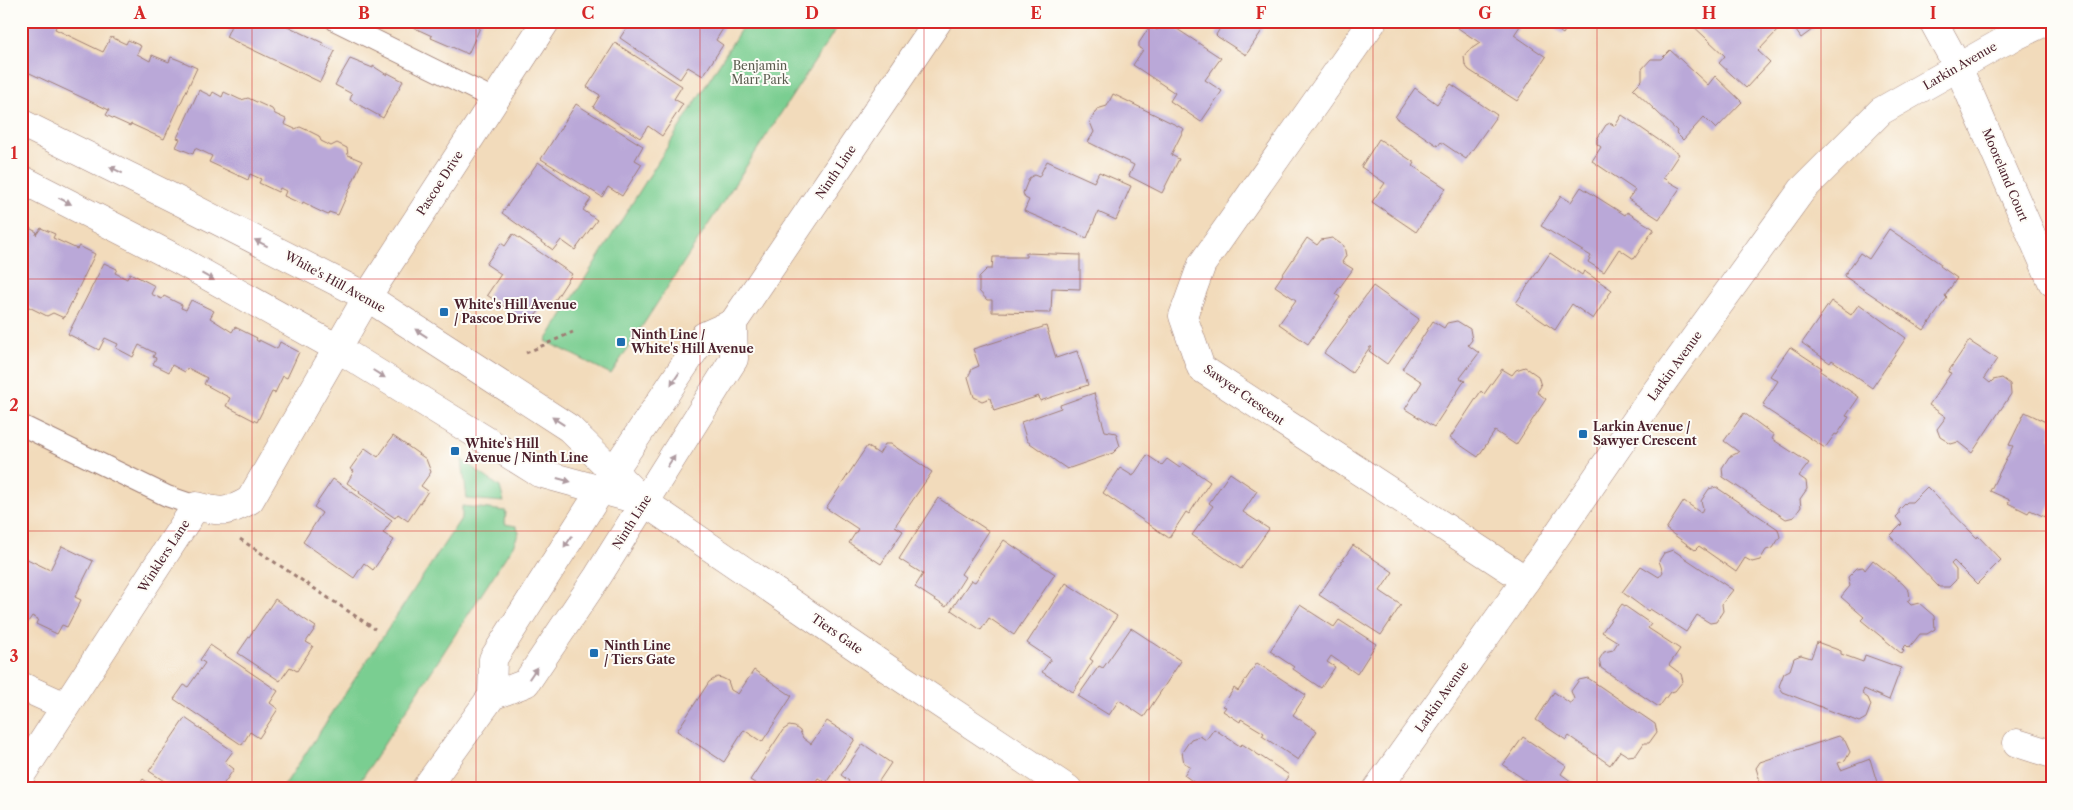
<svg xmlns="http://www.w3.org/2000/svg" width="2073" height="810" font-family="'Libre Caslon Text',serif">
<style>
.green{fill:#7ace91;stroke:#62765e}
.building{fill:#baa8d8}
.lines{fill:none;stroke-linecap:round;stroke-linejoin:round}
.service-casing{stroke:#9e7d73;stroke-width:22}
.minor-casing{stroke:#9e7d73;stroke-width:29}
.tertiary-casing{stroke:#9e7d73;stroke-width:29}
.secondary-casing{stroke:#9e7d73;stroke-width:29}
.path{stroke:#9e7d73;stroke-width:3;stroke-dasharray:4 4;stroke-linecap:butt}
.service{stroke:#fff;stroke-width:20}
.minor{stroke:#fff;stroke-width:28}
.tertiary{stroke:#fff;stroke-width:28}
.secondary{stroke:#fff;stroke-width:28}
.oneway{fill:#ae9aa0}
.grid{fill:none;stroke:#d62828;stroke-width:1;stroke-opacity:0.55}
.poi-dot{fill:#1f6fb2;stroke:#fdfcf7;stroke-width:2}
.labels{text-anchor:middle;stroke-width:4;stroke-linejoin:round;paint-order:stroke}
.park-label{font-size:12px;fill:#5b5c4f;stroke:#fdfcf7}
.street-label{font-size:12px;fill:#4a1f2b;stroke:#fdfcf7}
.poi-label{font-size:12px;font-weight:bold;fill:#4a1f2b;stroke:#fdfcf7;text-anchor:start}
.neatline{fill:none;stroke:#d62828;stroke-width:2}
.grid-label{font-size:16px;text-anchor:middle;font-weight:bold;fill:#d62828}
</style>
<rect width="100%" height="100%" fill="#fdfcf7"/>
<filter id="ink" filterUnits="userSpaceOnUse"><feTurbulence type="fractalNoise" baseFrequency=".02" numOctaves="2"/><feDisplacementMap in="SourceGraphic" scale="10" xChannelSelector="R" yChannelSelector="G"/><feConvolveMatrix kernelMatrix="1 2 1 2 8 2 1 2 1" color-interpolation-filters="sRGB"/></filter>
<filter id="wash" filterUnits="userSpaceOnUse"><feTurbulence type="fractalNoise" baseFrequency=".0096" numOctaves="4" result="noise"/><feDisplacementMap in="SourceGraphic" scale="20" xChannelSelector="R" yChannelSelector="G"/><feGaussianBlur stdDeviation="1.12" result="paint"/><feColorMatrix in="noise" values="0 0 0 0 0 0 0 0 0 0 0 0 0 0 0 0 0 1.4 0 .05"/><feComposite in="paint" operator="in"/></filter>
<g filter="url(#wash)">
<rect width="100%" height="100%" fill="#f2dbbb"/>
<path class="green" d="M746 21H841L611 374 546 341Z
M462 460 500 487 504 502 467 499Z
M462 506 506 511 505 524 516 526 519 532 514 544 355 789H282L462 517Z"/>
<g id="blocks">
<path class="building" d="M21 21H58L55 29 103 52 111 37 126 44 128 40 141 46 137 54 150 61 152 55 169 62 171 57 179 60 197 68 164 139 131 124 130 126 108 116 106 115 109 110 21 69Z
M233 21H277L323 43 322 45 335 51 320 82 226 37Z
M407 21H483L468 54 431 38 432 36 406 24Z
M631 21H715L724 27 716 40 723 45 703 76 688 67 680 79 620 38Z
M1162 21H1165L1221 58 1205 80 1222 91 1201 122 1170 101 1175 93 1133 65 1143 50 1139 48V43L1148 29 1153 27 1157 30Z
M1210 21H1258L1265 26 1246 55 1218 37 1216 35 1220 28Z
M1463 21H1512L1520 26 1514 35 1546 57 1517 101 1469 70 1465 65 1464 56 1468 51 1480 43 1458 28Z
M1544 21H1571L1563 34Z
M1688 21H1769L1778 30 1758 51 1770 62 1746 88 1719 63 1725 56Z
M1789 21H1824L1801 38Z
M615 43 682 86 674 99 683 104 662 136 648 126 640 138 593 107 600 95 587 87Z
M1670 50 1708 85 1715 76 1742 102 1716 129 1704 117 1683 140 1676 133 1677 131 1633 89 1642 80V69L1651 59H1661Z
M350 59 373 68V66L387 75 388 73 403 81 383 118 350 100 352 94 335 85Z
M1451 84 1497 115 1466 159 1441 142 1438 146 1395 117 1415 88 1437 104Z
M199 90 211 96 213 92 222 97 224 92 241 100 248 98 272 109 275 114 286 119 284 124 295 129 300 127 309 131 319 136 321 141 331 146 337 143 347 148 348 155 362 161 338 215 329 212 328 215 311 207V206L303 202 302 204 284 196 286 191 280 188 278 192 259 183 261 179 250 174 248 180 209 162 212 156 204 152 195 148 193 154 176 147 180 139 177 138Z
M1113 94 1184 129 1171 155 1179 159 1162 193 1129 176 1134 165 1088 142 1094 132 1090 122 1097 109 1107 106Z
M576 104 643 146 635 160 642 164 622 196 608 187 602 197 541 159Z
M1622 115 1679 154 1663 178 1680 188 1659 219 1628 199 1635 190 1592 161 1601 147 1597 144V139L1606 125 1610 123 1615 126Z
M1379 139 1415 163 1413 166 1446 188 1416 232 1372 202 1385 183 1361 167Z
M1047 161 1094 182 1099 172 1131 186 1116 220 1098 212 1087 238 1024 211 1029 200 1025 198 1023 193 1029 178 1034 175 1039 177Z
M538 162 591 199 583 210 597 220 575 250 561 240 553 250 502 213Z
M1581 187 1625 215 1627 212 1654 229 1634 259 1619 249 1604 272 1588 262 1591 256 1541 226 1561 196 1571 202Z
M21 224 37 232 36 235 41 228 55 234 53 238 77 249 79 246 95 254 64 318 53 313 47 316 21 303Z
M1889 229 1941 264 1940 266 1957 278 1945 296 1947 298 1924 330 1844 276 1860 253 1869 259Z
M513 234 572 274 552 305 546 301 536 315 522 319 487 295 501 274 486 264 501 243 505 246Z
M1307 238 1317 245 1321 240 1332 238 1344 246 1346 256 1342 262 1353 269 1335 294 1340 297 1308 344 1279 324 1296 300 1275 286Z
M1026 253 1080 255V289L1052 288 1051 313 992 312V300H987L979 291V277L987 269H992L993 257H1026Z
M1550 253 1582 275 1584 271 1612 290 1593 319 1572 304 1555 330 1516 303Z
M104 263 117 269 115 273 127 279 130 273 155 286 151 294 162 299 164 296 182 305 181 308 186 310 191 300 214 311 210 318 232 332 235 327 257 338 256 340 259 342V340L277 349 280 342 299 352 287 378 283 376 275 393 272 392 257 422 226 406 230 398 204 384 207 378 188 368 185 372 172 365 169 372 153 364 156 358 153 357 155 353 139 345 133 357 116 348 118 344 105 338 99 350 68 334Z
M1373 286 1419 319 1387 364 1369 351 1372 347H1370L1352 373 1324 353Z
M1831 301 1851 315 1859 304 1906 338 1872 388 1832 360 1830 363 1802 343Z
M1433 321 1444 328 1447 323 1457 321 1470 329 1472 340 1468 345 1479 353 1460 378 1465 381 1463 383 1434 427 1405 409 1422 382 1402 369Z
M1046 326 1056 358 1077 351 1088 385 1040 401 1039 396 994 411 990 398 982 401 974 397 968 377 972 369 979 366 973 349Z
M1969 341 1997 359 1984 378 1990 383 1993 380 2002 378 2010 384 2011 394 1972 453 1958 442 1951 444 1940 437 1937 429 1946 417 1929 405 1951 373 1948 372Z
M1790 347 1822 368 1820 371 1859 397 1846 416 1849 417 1837 435 1835 434 1825 448 1763 407 1765 405 1763 404 1778 381 1770 376Z
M1525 367 1538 376 1541 386 1537 392 1546 399 1516 445 1495 431 1478 457 1450 438 1481 391 1484 394 1502 369 1512 375 1516 370Z
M1094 393 1105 431 1116 433 1120 446 1113 453 1067 469 1027 441 1021 422 1061 408 1060 405Z
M2025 412 2052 425 2050 438 2052 439V503L2045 517 2030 510 2028 513 2008 503 2010 500 1990 491 2013 446 2009 445Z
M1744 413 1774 435 1772 439 1809 463 1799 476 1806 481 1807 489 1800 499 1801 507 1794 517 1786 519 1723 477 1722 468 1729 457 1739 452 1724 441Z
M393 436 426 459 431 472 421 486 428 491 408 521 398 514 395 518 359 493 360 492 347 483 354 471 350 469 365 448 378 457Z
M885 444H891L932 472 895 526 903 531 881 564 849 543 858 529 826 508 867 446 879 454Z
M1147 455 1162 465 1167 459 1180 468 1183 463 1210 482 1189 514 1186 512 1169 538 1103 493 1120 468 1133 476Z
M1230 473 1257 491 1243 512 1269 529 1241 569 1192 535 1213 506 1209 503Z
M333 479 392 520 383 533 394 540 373 570 364 563 354 578 303 542 322 513 314 507Z
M1716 487 1778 529 1780 537 1773 548 1766 550 1760 560 1752 562 1745 558 1736 572 1699 546 1695 550 1666 529 1684 501 1701 513 1703 508 1701 501 1709 489Z
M1927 487 1977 538 1978 536 2001 560 1977 584 1954 561 1951 564 1956 570V580L1949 587H1939L1890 536 1902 524 1896 517 1899 514V510L1907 502H1912Z
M938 498 989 531 961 574 965 577 946 607 915 587 923 574 899 559Z
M1004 540 1055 574 1014 635 989 618 981 630 951 610 971 580 975 582Z
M1353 545 1393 572 1380 591 1401 605 1381 635 1319 595Z
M62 546 93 561 75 597 81 600 67 627 62 625 57 634 36 624 38 619 32 616 28 622 21 619V556L50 570Z
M1673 550 1733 590 1722 604 1723 611 1716 622 1710 623 1697 615 1686 632 1650 609 1648 611 1622 592 1641 566 1659 577 1663 572 1659 561 1664 553Z
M1873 560 1903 584 1909 591 1910 599 1907 601 1911 605 1919 603 1934 616 1935 629 1927 634H1920L1909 648 1906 645 1902 649 1904 651 1902 654 1861 620 1864 617 1841 597 1850 586 1848 577 1857 568 1863 567 1865 570Z
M1066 583 1117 616 1090 659 1093 661 1073 692 1042 672 1051 659 1027 643Z
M275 599 316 627 306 642 313 646 297 671 290 667 280 681 238 653Z
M1622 604 1651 624 1648 628 1680 649 1669 665 1681 674 1683 681 1675 691 1670 692 1659 707 1601 668 1599 660 1604 652 1613 650 1618 642 1602 632Z
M1300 605 1334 627 1339 620 1376 644 1357 674 1331 656 1327 662 1335 667 1321 688 1293 669 1294 667 1270 651Z
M1131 628 1181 661 1144 717 1119 700 1109 715 1078 696 1099 666 1103 668Z
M1817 642 1841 651V654L1863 662 1865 655 1901 668 1889 700 1864 689 1862 694 1868 698 1871 705 1866 718 1859 722 1783 692 1779 686 1784 673 1790 670 1794 658 1801 655 1811 658Z
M210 645 278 691 270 703 278 709 259 738 250 732 242 745 174 699 184 685 188 687 205 663 200 660Z
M1257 663 1306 695 1293 715 1317 731 1298 760 1262 736 1264 733 1241 719 1240 722 1223 711 1226 707 1223 706 1234 688 1238 691Z
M754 670 792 696 762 742 744 730 724 762 677 731 709 682 717 677 722 678 728 681 731 690 738 694Z
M1588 678 1655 724 1657 732 1649 743H1644L1636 755 1628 756 1620 751 1610 765 1569 736 1566 740 1536 720 1554 692 1571 704 1574 699 1571 691 1579 680Z
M185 718 233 751 225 762 234 769 220 789H176L149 771Z
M827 721 855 739 826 783 818 778 811 789H764L750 780 783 730 789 726 795 727 800 731 803 738 811 744Z
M1214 729 1240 746 1242 744 1289 775 1279 789H1248L1246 787 1244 789H1203L1184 775 1190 766 1184 763 1182 752 1191 739 1200 736 1206 740Z
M1839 736 1845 741 1850 752 1845 761 1838 763 1841 770 1870 759 1879 789H1767L1765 783 1760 781 1756 768 1760 762Z
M1523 737 1566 766 1561 774 1582 789H1523L1528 782 1503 765Z
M863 744 891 763 879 781 885 785 886 783 895 789H844L849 781 841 775Z
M143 779 156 789H136Z"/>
</g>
</g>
<g filter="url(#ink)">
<use href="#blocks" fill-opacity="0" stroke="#9e7d73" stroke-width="1"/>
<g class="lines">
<defs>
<path id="service" d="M336 21 494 99
M21 425 167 496 196 506"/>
<path id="minor" d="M1373 21 1202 264 1183 316 1201 368 1526 580
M1933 21 1958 67 2052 282
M21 123 175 199 367 297 569 428 644 502
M21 179 179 260 337 348 539 473 623 496
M21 686 65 706
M2017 743 2052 754
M21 775 196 506C221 513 228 513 250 500L367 297 546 21"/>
<path id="tertiary" d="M644 502 888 669 1068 789
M1377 789 1526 580 1655 393 1802 190 1881 111 1999 44 2047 21"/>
<path id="secondary" d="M492 696 493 659 601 490 704 336 733 323 938 21
M425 789 492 696 526 683 598 576 734 359 733 323"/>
</defs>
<use href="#service" class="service-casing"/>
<use href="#minor" class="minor-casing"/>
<use href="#tertiary" class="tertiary-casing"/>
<use href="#secondary" class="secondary-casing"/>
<path class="path" d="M526 353 573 332
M240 539 375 629"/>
<use href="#service" class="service"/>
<use href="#minor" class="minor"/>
<use href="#tertiary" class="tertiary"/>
<use href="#secondary" class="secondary"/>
</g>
<defs><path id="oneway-solid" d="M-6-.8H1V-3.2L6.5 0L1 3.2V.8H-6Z" transform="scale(1.25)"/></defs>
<g class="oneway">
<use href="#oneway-solid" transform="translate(116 170) rotate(-154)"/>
<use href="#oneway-solid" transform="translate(65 201) rotate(27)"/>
<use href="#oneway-solid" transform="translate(261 243) rotate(-153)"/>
<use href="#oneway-solid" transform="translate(208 277) rotate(29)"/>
<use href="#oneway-solid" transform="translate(421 333) rotate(-147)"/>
<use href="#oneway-solid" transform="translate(379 374) rotate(32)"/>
<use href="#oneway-solid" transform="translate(675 379) rotate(124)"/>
<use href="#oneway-solid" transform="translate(558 421) rotate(-147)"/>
<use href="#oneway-solid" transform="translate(671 461) rotate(-57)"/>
<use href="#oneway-solid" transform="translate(564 480) rotate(15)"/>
<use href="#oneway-solid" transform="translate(568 542) rotate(123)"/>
<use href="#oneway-solid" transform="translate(533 673) rotate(-56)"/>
</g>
</g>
<path class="grid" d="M252 21V789M476 21V789M700 21V789M924 21V789M1149 21V789M1373 21V789M1597 21V789M1821 21V789M21 279H2052M21 531H2052"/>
<g class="poi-dot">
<rect x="439" y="307" width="10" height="10" rx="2.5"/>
<rect x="616" y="337" width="10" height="10" rx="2.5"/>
<rect x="1578" y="429" width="10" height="10" rx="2.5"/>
<rect x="450" y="446" width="10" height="10" rx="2.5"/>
<rect x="589" y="648" width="10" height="10" rx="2.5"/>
</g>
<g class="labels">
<g class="park-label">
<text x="760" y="70">Benjamin<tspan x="760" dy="14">Marr Park</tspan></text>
</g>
<g class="street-label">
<text transform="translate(1960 66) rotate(-30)" y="4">Larkin Avenue</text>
<text transform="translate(836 172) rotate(-56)" y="4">Ninth Line</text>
<text transform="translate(2005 175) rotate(67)" y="4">Mooreland Court</text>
<text transform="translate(440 183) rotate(-57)" y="4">Pascoe Drive</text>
<text transform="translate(335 282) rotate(29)" y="4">White's Hill Avenue</text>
<text transform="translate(1675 366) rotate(-54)" y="4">Larkin Avenue</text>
<text transform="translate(1244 395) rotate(35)" y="4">Sawyer Crescent</text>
<text transform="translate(632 522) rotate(-58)" y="4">Ninth Line</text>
<text transform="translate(164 556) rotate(-57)" y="4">Winklers Lane</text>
<text transform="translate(837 634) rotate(35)" y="4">Tiers Gate</text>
<text transform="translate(1442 697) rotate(-55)" y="4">Larkin Avenue</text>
</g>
<g class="poi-label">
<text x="454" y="309">White's Hill Avenue<tspan x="454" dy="14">/ Pascoe Drive</tspan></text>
<text x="631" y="339">Ninth Line /<tspan x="631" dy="14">White's Hill Avenue</tspan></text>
<text x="1593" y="431">Larkin Avenue /<tspan x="1593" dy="14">Sawyer Crescent</tspan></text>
<text x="465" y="448">White's Hill<tspan x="465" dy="14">Avenue / Ninth Line</tspan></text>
<text x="604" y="650">Ninth Line<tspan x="604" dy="14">/ Tiers Gate</tspan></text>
</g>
</g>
<rect width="2073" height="810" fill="none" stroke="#fdfcf7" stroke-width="55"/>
<rect x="28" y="28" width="2018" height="754" class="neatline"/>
<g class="grid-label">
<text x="140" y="19">A</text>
<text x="364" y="19">B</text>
<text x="588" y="19">C</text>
<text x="812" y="19">D</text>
<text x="1036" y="19">E</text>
<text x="1261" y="19">F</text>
<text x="1485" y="19">G</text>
<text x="1709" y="19">H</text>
<text x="1933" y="19">I</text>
<text x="14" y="159">1</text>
<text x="14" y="411">2</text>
<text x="14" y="662">3</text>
</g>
</svg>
